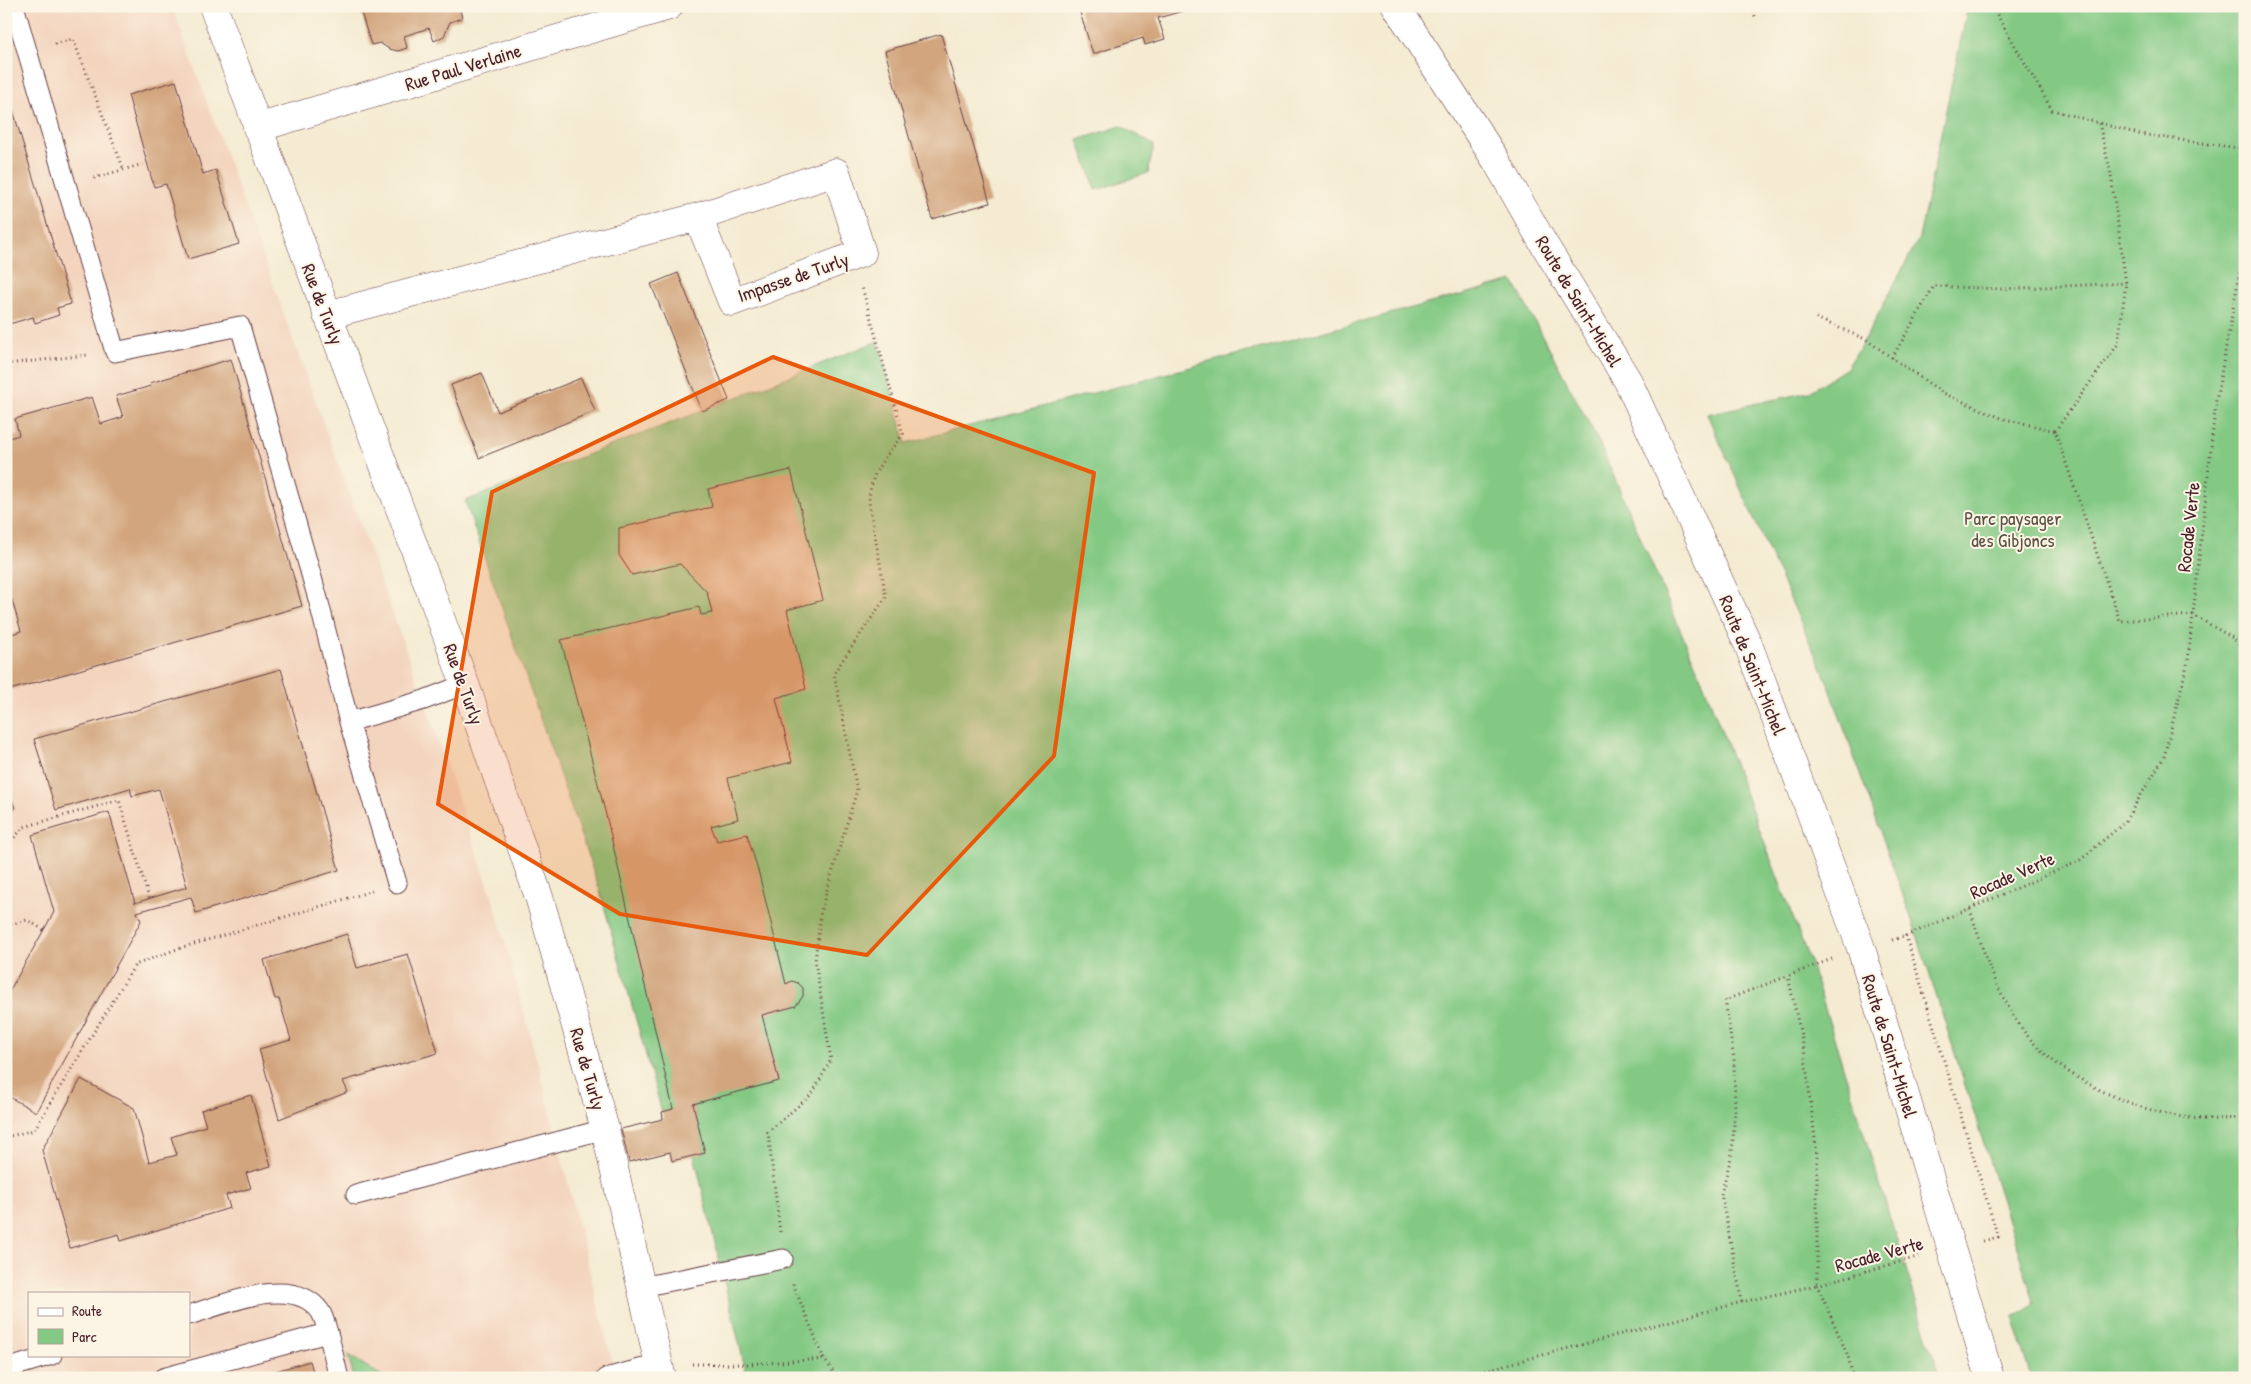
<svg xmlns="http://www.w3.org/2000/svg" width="2251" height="1384" font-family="'Patrick Hand',sans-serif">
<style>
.built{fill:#f3d4be;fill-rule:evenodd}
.green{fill:#83c984;stroke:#667458}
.building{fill:#d2a57e}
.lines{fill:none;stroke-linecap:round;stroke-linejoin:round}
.service-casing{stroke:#643e44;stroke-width:21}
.minor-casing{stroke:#643e44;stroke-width:29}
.tertiary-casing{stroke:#643e44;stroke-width:29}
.path{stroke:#643e44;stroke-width:3;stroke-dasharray:1 4;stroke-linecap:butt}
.service{stroke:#fff;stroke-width:19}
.minor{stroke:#fff;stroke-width:28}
.tertiary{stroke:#fff;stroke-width:28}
.marked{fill:#e8590c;fill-opacity:0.2;stroke:#e8590c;stroke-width:4;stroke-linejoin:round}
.labels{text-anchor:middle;stroke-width:4;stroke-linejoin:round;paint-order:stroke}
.street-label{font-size:19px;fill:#4a1f2b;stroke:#fcf5e5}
.park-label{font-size:19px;fill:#5b5246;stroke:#fcf5e5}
</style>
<rect width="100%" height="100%" fill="#fcf5e5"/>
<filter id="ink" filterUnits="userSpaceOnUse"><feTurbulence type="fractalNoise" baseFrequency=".02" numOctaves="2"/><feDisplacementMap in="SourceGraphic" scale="10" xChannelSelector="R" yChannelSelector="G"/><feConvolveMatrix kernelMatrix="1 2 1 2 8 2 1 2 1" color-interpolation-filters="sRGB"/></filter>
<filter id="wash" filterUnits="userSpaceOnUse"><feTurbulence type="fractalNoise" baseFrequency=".0096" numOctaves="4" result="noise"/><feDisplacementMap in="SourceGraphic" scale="20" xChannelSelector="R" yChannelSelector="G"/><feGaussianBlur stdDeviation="1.12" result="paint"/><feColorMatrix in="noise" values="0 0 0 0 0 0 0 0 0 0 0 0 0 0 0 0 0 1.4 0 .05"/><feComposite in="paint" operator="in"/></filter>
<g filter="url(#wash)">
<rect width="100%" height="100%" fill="#f4ebd2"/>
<path class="built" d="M6 6H172L424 700 494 902 545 1090 616 1378H6ZM29 1293H189V1355H29Z"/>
<path class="green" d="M1968 6H2245V1378H2032L2013 1317 2035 1304 1916 932 1828 683 1707 414 1809 392 1847 368 1865 339 1919 238Z
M1121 126 1154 145 1148 173 1096 190 1078 140Z
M1513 281 1599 442 1702 680 1812 967 1940 1378H727L746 1372 694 1155 705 1153 693 1104 662 1112 599 888 465 501 702 411 878 341 906 443Z
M348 1355 385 1378H354Z"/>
<g id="blocks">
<path class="building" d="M359 6H459L462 18 450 22 444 36 434 41 429 28 404 36 407 48 398 51 389 49 380 43 371 45Z
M1078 6H1197V7L1158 18 1165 39 1145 45 1143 38 1093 54Z
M941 34 990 203 932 219 885 51Z
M176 81 203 174 216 170 239 244 188 259 166 184 154 187 128 95Z
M9 97 71 304 57 308 59 315 35 323 33 317 6 325V98Z
M678 273 729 400 702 411 651 284Z
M231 359 302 606 6 691V636L21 631 6 580V439L19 435 15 419 92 397 101 424 123 417 116 396 151 386 150 383Z
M482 373 498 412 581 378 595 411 479 458 451 385Z
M791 470 823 600 787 610 806 689 776 698 792 762 728 778 738 819 711 826 717 841 747 834 759 874 786 984 792 981 798 983 803 988V996L796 1006 762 1015 779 1081 693 1104 705 1153 672 1161 670 1152 629 1162 621 1129 663 1119 662 1112 673 1109 608 823 561 640 699 607 701 615 712 613 707 592 680 564 632 575 619 555V528L712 507 708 489Z
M281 669 339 870 196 913 191 897 137 912 141 921 36 1112 6 1095V997L54 912 32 835 109 812 135 903 187 887 159 789 132 796 130 788 56 810 34 739Z
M6 782 15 809 6 812Z
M347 934 357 968 408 954 438 1053 343 1081 348 1092 279 1119 259 1049 291 1040 279 999H275L264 960Z
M81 1079 134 1108 149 1162 177 1155 171 1137 206 1126 201 1110 251 1095 271 1166 246 1173 251 1188 226 1195 230 1208 121 1241 119 1234 70 1248 42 1150Z
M310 1361 315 1378H255V1377Z"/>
</g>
</g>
<g filter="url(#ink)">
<use href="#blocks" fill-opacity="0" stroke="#643e44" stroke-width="1"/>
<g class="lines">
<defs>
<path id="service" d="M14 6 115 352 240 326 318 599 349 722 397 883
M349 722 424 700 465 684
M356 1195 605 1129
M641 1287 783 1259
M189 1315C223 1305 293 1273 320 1311 327 1321 335 1364 339 1378
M6 1369 52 1355
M163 1378 327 1333
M606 1378 659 1364"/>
<path id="minor" d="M213 6 465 684 540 900 605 1129 662 1378
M257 128 669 6
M327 315 698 217 836 172 862 253 732 302 698 217"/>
<path id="tertiary" d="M1396 6 1497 162 1542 241 1628 381 1748 644 1861 948 1990 1378"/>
</defs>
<use href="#service" class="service-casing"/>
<use href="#minor" class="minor-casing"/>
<use href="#tertiary" class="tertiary-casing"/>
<path class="path" d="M1751 6 1756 19
M1992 6 2052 110 2139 134 2245 149
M55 44 73 39 124 170
M94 178 147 163
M1816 318 1865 339 1943 393 2001 418 2055 431 2120 621 2193 615 2233 638 2245 651
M1892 358 1934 286 2002 289 2126 283
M6 364 88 355
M2055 431 2118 344 2126 283 2111 175 2099 123
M6 850 12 840 24 827 119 800 149 898
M1970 909C1983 952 1998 997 2026 1034 2058 1075 2126 1107 2177 1116 2199 1120 2223 1120 2245 1117
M6 926 27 920 44 930
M1892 940 1906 936
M6 1137 34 1130 135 965 177 949 372 891
M780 1232 768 1132 812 1094 831 1060 815 961 821 910 857 790 834 673 886 597 869 502C870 471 886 457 903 434L862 287
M1983 1241 1998 1237 1906 936 2079 861 2124 823 2164 757 2188 661 2216 401 2245 244
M793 1284 824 1359 838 1378
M1742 1302 1721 1194 1732 1154 1735 1110 1734 1059 1725 1000 1832 959
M692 1364H747L824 1359
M1456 1378 1742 1302 1817 1285V1155L1804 1049 1788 976
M1853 1378 1848 1356 1817 1285 1921 1256"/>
<use href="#service" class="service"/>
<use href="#minor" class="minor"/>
<use href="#tertiary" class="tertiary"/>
</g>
</g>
<path class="marked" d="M773 357 1094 473 1054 756 867 955 620 914 438 804 492 492Z"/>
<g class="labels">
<g class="street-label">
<text transform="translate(463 67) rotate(-17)" y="7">Rue Paul Verlaine</text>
<text transform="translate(793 277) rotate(-19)" y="7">Impasse de Turly</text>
<text transform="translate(1579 301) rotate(59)" y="7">Route de Saint-Michel</text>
<text transform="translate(323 304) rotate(69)" y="7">Rue de Turly</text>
<text transform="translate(2188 527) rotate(-84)" y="7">Rocade Verte</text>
<text transform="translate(1753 665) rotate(68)" y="7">Route de Saint-Michel</text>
<text transform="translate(464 684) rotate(70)" y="7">Rue de Turly</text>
<text transform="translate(2012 875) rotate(-24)" y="7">Rocade Verte</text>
<text transform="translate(1890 1046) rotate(73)" y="7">Route de Saint-Michel</text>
<text transform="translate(588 1069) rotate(74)" y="7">Rue de Turly</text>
<text transform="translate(1879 1254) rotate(-15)" y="7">Rocade Verte</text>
</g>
<g class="park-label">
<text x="2013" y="525">Parc paysager<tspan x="2013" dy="22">des Gibjoncs</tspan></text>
</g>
</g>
<rect width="2251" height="1384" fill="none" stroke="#fcf5e5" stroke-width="25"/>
<rect x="28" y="1292" width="162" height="65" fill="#fcf5e5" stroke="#b59f9b"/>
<rect x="38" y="1308" width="25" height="8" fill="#ffffff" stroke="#b59f9b"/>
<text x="72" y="1316" font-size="15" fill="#4a1f2b">Route</text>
<rect x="38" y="1329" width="25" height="15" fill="#83c984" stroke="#b59f9b"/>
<text x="72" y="1342" font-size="15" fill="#4a1f2b">Parc</text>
</svg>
